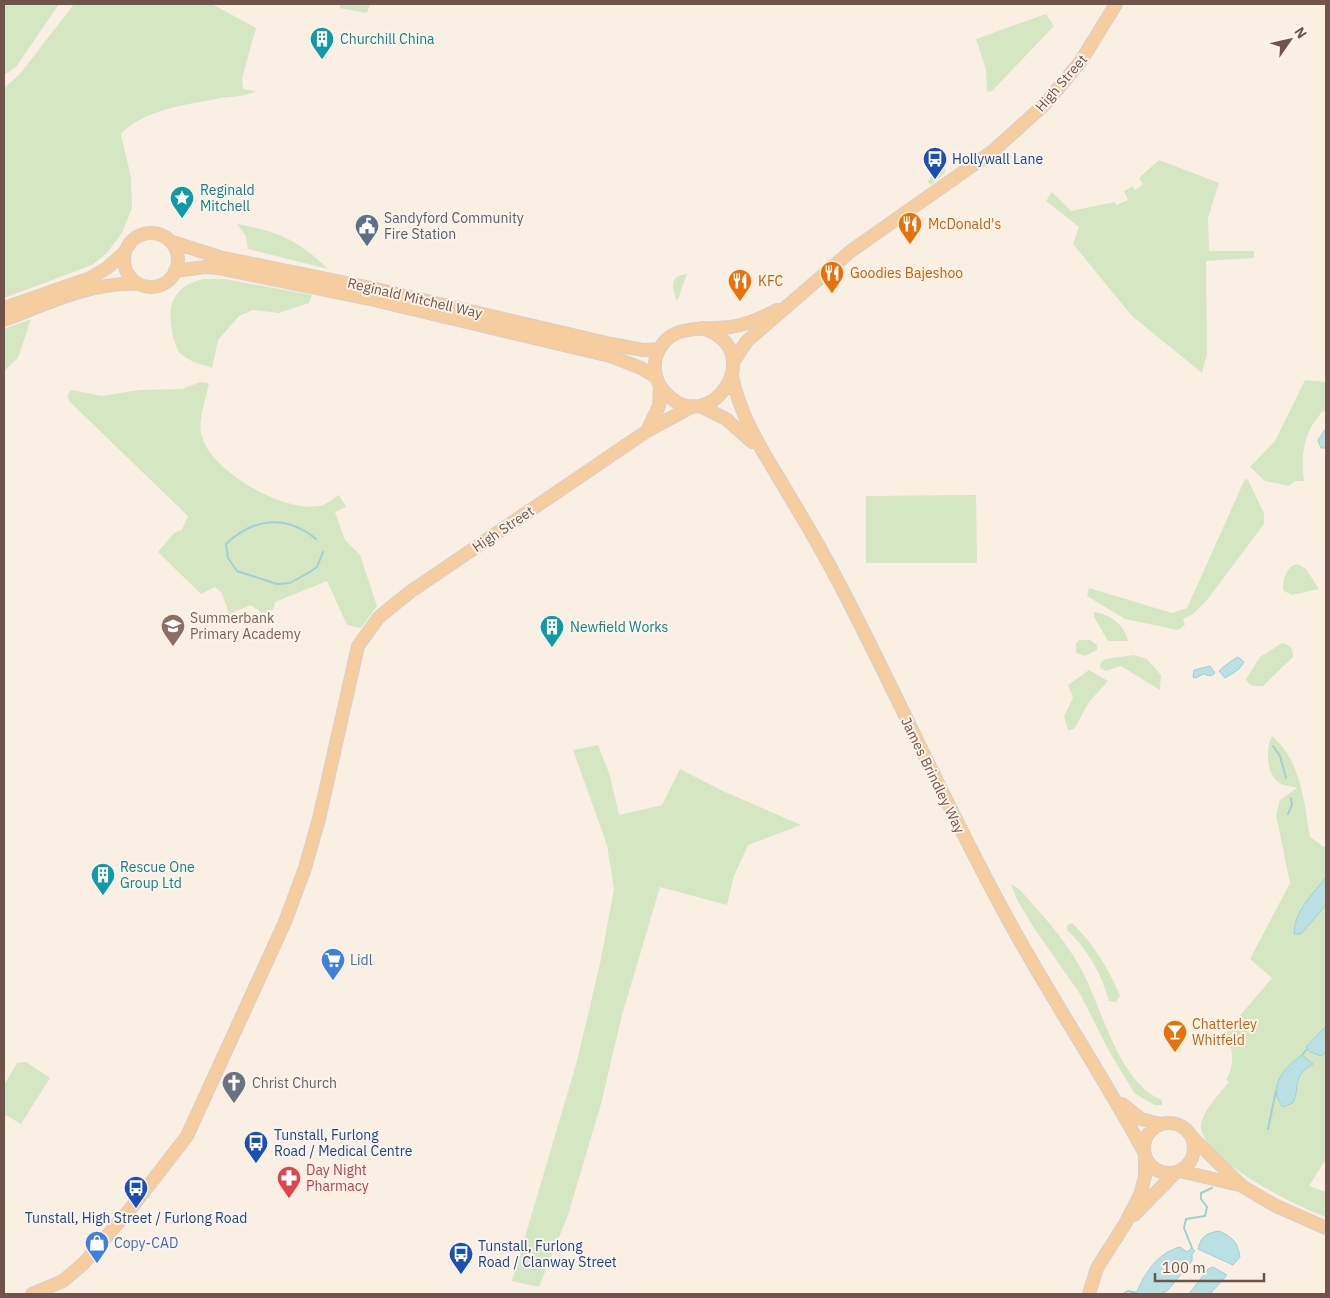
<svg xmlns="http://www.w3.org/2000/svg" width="1330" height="1298" font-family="'IBM Plex Sans',sans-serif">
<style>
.green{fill:#d5e7c2}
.water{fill:#b9e0e2;stroke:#a0d0d3}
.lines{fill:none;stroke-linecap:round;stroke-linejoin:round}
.stream{stroke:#a0d0d3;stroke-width:2}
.major-casing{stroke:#d7cfcd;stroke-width:14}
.major{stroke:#f5cd9f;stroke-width:12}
.labels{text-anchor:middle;stroke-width:4;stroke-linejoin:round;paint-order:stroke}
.culture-label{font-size:14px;fill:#0d838f;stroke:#fef3e8;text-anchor:start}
.street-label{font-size:14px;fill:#70544b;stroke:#fef3e8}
.transit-label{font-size:14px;fill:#164399;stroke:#fef3e8;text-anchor:start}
.service-label{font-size:14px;fill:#4e5e75;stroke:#fef3e8;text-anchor:start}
.food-label{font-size:14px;fill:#c56008;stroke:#fef3e8;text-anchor:start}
.education-label{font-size:14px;fill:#785e54;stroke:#fef3e8;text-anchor:start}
.shop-label{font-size:14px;fill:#366cbe;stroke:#fef3e8;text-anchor:start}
.worship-label{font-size:14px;fill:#5b616d;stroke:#fef3e8;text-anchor:start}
.health-label{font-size:14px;fill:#be3a42;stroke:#fef3e8;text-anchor:start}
</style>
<rect width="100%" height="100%" fill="#faefe3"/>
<path class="green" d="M4 4H59L16 67 4 75Z
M74 4H212L256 28 242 78 243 89 256 91C246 97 234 96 222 98 189 104 144 109 121 134L131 178 132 208 122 233 107 253 92 265 4 298V88L20 74Z
M341 4H370L367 13 339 8Z
M1046 14 1054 26 992 91 987 92 986 69 976 39Z
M1159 160 1219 183 1208 218 1209 251H1254V258L1206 261 1207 354 1202 373 1132 316 1073 244 1079 227 1046 201 1052 192 1071 211 1115 202 1116 205 1128 200 1124 191 1133 186 1135 190 1143 185 1139 178Z
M939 163 945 169V173L938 179 933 180 934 182 930 185 928 182Z
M237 224C279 232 297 239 328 269L248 249 246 236Z
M687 274 678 299 677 301C672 288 669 275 687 274Z
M203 279H225L312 295 309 303 279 313 253 310 239 316 218 340 212 368C201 364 189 362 180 353 176 348 173 338 172 331 167 304 174 286 203 279Z
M31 319 18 358 4 371V329Z
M1305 380 1326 382V411H1323C1304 431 1300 455 1304 481H1295L1289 486 1265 481 1250 467 1275 441Z
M200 382 209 383C206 399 197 421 202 437 212 472 288 516 323 505 328 503 334 498 339 495L346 507 335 512 345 540 360 555 377 606 361 628 347 625 327 581 275 602 274 609 263 614 251 605 229 614 222 593 215 587 201 594 158 552 174 533 182 530 188 516 70 402 67 396 71 390 102 396 139 390 182 389Z
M1245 479 1248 480 1264 513V524L1207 600 1193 614 1183 619 1185 625 1178 630 1125 619 1087 596 1089 588 1172 613 1187 608Z
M976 495 977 563H866V496Z
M1298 564 1306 569 1319 589 1292 595 1284 591C1281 582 1286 571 1293 565Z
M1094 612C1110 614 1125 625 1128 641H1108L1094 617Z
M1079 640H1090L1097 645V650L1085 656 1076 653V643Z
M1282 643C1291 645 1293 648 1293 657L1263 686C1255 686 1249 687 1246 679L1260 657Z
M1134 655 1147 659 1161 675 1160 690 1121 666 1106 671 1100 668 1101 662 1106 659Z
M1089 670 1108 681 1089 702 1074 729 1068 730 1064 716 1073 698 1068 685Z
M1272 736C1301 760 1304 802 1310 837L1324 847 1326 846V1159L1309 1186 1326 1192V1217C1296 1206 1206 1162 1201 1128 1200 1113 1220 1093 1229 1082L1226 1080C1235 1067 1233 1045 1226 1032L1272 978 1250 959 1290 883 1276 815 1280 800 1297 788C1292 786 1285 786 1281 784 1266 776 1265 749 1272 736Z
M598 745 609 773 619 815 662 805 680 769 723 791 801 825 748 845 734 876 727 905 660 887 622 1015 601 1104 568 1215 539 1287 512 1281 577 1061 601 959 614 889 607 845 573 750Z
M1011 884 1019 889C1041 913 1064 938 1080 967 1102 1006 1118 1083 1162 1100V1105H1155L1135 1094 1110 1053 1080 994 1034 928 1016 898Z
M1072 923C1093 943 1109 969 1120 996L1116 1002 1109 1001C1102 975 1087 948 1067 930V925Z
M26 1062 50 1078 21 1124 6 1115 4 1118V1085L17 1063Z"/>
<path class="water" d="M1326 428V448H1321L1318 440Z
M1238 657 1244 662 1238 670 1225 678 1219 671C1224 666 1232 660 1238 657Z
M1210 666 1215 673 1211 676 1203 674 1196 678 1193 677 1194 670Z
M1326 877V905L1301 934H1294C1294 911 1313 894 1326 877Z
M1326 1026V1052L1321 1056 1310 1052 1306 1047Z
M1302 1055 1313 1064C1291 1077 1301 1084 1293 1103L1283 1107C1266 1087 1285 1067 1302 1055Z
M1219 1231C1232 1237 1238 1242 1240 1257L1233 1265 1198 1249C1201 1236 1207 1233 1219 1231Z
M1180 1247 1187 1252 1192 1248 1195 1251 1192 1254V1261L1168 1290 1162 1294H1136C1144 1274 1157 1253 1180 1247Z
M1213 1267 1227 1275 1210 1294H1189L1208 1269Z"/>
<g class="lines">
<path class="stream" d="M316 539C286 514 253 518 226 544L228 558 237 571 277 584 290 583 308 573 317 567 323 552
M1273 746 1280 756 1286 778
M1288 814 1292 805 1291 798
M1303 1054 1307 1049
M1268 1129 1276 1091
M1192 1248 1184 1228 1186 1219 1205 1216 1207 1207 1201 1199V1193L1212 1188
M1123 1294 1128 1291 1137 1293"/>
<defs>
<path id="major" d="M124 260a27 27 0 1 1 54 0a27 27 0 1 1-54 0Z
M172 242 219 257 376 289 611 344 643 350 659 349
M175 271 206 267 218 268 374 300 610 356 641 368 656 377
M4 308 90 278 107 268 125 252
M4 320C47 304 93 281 139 284
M702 328C772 350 708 442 665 392 656 383 653 369 656 357 667 322 702 330 730 327 747 325 762 318 777 310
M733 362 747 341 851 251 993 151 1045 104 1081 61 1116 4
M732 376C742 424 769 460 793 502 810 530 826 558 841 587 899 698 949 813 1010 923 1052 1000 1102 1074 1144 1152
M700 406 726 419 752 442
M647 431 659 406 660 387
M1122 1104 1141 1119 1160 1124
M1144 1148a25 25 0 1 1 50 0a25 25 0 1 1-50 0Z
M1192 1137 1242 1186 1274 1205 1326 1228
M1180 1171 1239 1185
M1134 1215 1175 1173
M32 1294 63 1281 84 1263 136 1202 187 1136 285 922 305 868 319 819 358 646 379 617 410 592 647 431 693 406
M1089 1294 1097 1268 1125 1224 1140 1195 1145 1177V1156"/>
</defs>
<use href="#major" class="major-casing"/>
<use href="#major" class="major"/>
</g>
<defs>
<symbol id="building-pin" viewBox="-11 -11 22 30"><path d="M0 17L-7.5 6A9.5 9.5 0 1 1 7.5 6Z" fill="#0f9aa8" stroke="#fef3e8"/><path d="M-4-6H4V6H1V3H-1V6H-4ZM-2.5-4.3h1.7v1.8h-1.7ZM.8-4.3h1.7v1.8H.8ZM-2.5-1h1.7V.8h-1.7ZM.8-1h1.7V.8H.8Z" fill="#fff"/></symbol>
<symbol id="bus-pin" viewBox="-11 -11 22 30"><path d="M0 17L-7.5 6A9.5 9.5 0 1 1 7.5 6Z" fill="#1a4fb4" stroke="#fef3e8"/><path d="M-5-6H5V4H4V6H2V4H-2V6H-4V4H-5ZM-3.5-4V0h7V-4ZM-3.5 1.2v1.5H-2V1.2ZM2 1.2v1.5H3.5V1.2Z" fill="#fff"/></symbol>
<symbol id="sight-pin" viewBox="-11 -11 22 30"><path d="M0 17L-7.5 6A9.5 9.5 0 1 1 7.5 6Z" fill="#0f9aa8" stroke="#fef3e8"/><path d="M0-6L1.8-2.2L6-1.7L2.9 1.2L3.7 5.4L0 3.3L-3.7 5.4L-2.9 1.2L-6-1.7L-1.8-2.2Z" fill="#fff"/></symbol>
<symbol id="restaurant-pin" viewBox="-11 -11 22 30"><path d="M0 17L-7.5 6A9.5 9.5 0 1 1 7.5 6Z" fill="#e8710a" stroke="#fef3e8"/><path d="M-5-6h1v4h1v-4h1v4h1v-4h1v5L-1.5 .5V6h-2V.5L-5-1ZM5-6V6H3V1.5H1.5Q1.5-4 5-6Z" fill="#fff"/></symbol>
<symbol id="civic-pin" viewBox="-11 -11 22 30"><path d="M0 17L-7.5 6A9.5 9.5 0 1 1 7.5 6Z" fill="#5c6f8a" stroke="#fef3e8"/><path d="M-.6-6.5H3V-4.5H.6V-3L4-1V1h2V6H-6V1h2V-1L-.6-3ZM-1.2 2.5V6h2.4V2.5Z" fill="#fff"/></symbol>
<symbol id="school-pin" viewBox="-11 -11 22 30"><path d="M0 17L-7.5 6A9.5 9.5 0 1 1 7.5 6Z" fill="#8d6e63" stroke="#fef3e8"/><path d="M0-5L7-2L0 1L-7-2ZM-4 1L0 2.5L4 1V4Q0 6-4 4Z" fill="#fff"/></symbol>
<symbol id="supermarket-pin" viewBox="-11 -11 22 30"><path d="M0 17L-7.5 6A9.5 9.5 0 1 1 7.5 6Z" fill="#3f7fe0" stroke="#fef3e8"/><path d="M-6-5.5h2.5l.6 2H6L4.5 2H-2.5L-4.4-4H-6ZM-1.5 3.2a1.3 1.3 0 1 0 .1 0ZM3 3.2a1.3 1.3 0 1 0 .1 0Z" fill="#fff"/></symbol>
<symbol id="bar-pin" viewBox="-11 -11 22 30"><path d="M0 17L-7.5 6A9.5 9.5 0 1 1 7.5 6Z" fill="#e8710a" stroke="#fef3e8"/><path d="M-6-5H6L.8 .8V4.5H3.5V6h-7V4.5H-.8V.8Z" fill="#fff"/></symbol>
<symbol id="church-pin" viewBox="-11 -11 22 30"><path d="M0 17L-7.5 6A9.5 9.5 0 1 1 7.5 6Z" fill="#6b7280" stroke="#fef3e8"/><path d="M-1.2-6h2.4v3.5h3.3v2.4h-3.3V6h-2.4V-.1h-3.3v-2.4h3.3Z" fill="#fff"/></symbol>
<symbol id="pharmacy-pin" viewBox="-11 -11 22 30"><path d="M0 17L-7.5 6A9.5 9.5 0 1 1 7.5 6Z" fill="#e0444e" stroke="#fef3e8"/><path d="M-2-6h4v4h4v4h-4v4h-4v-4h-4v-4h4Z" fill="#fff"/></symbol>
<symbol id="shop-pin" viewBox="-11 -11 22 30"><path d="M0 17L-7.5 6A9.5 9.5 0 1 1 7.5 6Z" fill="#3f7fe0" stroke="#fef3e8"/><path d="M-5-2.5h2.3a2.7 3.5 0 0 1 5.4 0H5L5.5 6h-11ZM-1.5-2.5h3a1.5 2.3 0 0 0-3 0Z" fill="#fff"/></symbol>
</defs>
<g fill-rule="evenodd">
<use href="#building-pin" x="308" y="25" width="28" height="38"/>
<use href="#bus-pin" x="921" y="145" width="28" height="38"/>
<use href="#sight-pin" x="168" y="184" width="28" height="38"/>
<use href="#restaurant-pin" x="896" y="210" width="28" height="38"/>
<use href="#civic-pin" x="353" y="212" width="28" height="38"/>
<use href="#restaurant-pin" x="818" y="259" width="28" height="38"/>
<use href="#restaurant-pin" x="726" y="267" width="28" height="38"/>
<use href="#school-pin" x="159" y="612" width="28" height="38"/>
<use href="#building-pin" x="538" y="613" width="28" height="38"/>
<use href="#building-pin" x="89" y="861" width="28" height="38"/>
<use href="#supermarket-pin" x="319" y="946" width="28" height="38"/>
<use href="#bar-pin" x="1161" y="1018" width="28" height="38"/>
<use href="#church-pin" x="220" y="1069" width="28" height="38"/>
<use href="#bus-pin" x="242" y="1129" width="28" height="38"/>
<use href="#pharmacy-pin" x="275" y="1164" width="28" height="38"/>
<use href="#bus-pin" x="122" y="1174" width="28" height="38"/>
<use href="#shop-pin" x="83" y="1229" width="28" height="38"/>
<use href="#bus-pin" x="447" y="1240" width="28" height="38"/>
</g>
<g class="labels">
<g class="culture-label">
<text x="340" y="44">Churchill China</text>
<text x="200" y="195">Reginald<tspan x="200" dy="16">Mitchell</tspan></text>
<text x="570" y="632">Newfield Works</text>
<text x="120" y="872">Rescue One<tspan x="120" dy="16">Group Ltd</tspan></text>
</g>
<g class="street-label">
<text transform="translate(1061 83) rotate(-49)" y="5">High Street</text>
<text transform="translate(415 298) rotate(13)" y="5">Reginald Mitchell Way</text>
<text transform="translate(503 529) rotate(-34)" y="5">High Street</text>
<text transform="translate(933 775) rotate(64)" y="5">James Brindley Way</text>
</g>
<g class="transit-label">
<text x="952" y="164">Hollywall Lane</text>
<text x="274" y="1140">Tunstall, Furlong<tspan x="274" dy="16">Road / Medical Centre</tspan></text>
<text x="136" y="1223" text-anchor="middle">Tunstall, High Street / Furlong Road</text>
<text x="478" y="1251">Tunstall, Furlong<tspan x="478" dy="16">Road / Clanway Street</tspan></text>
</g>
<g class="service-label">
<text x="384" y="223">Sandyford Community<tspan x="384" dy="16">Fire Station</tspan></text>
</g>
<g class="food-label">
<text x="928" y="229">McDonald's</text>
<text x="850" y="278">Goodies Bajeshoo</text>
<text x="758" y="286">KFC</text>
<text x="1192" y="1029">Chatterley<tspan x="1192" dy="16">Whitfeld</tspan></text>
</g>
<g class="education-label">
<text x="190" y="623">Summerbank<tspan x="190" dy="16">Primary Academy</tspan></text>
</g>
<g class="shop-label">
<text x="350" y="965">Lidl</text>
<text x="114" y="1248">Copy-CAD</text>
</g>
<g class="worship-label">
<text x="252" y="1088">Christ Church</text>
</g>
<g class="health-label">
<text x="306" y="1175">Day Night<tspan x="306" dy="16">Pharmacy</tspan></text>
</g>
</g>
<rect width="1330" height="1298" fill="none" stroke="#70544b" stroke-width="10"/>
<g transform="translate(1290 40) rotate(56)" stroke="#fef3e8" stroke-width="4" paint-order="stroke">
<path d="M0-4L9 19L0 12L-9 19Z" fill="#70544b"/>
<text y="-8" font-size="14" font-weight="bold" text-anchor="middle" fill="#70544b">N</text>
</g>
<path d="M1155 1273v8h109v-8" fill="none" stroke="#70544b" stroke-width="2.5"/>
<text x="1162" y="1273" font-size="15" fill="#70544b" stroke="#fef3e8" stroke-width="4" paint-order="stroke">100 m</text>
</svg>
